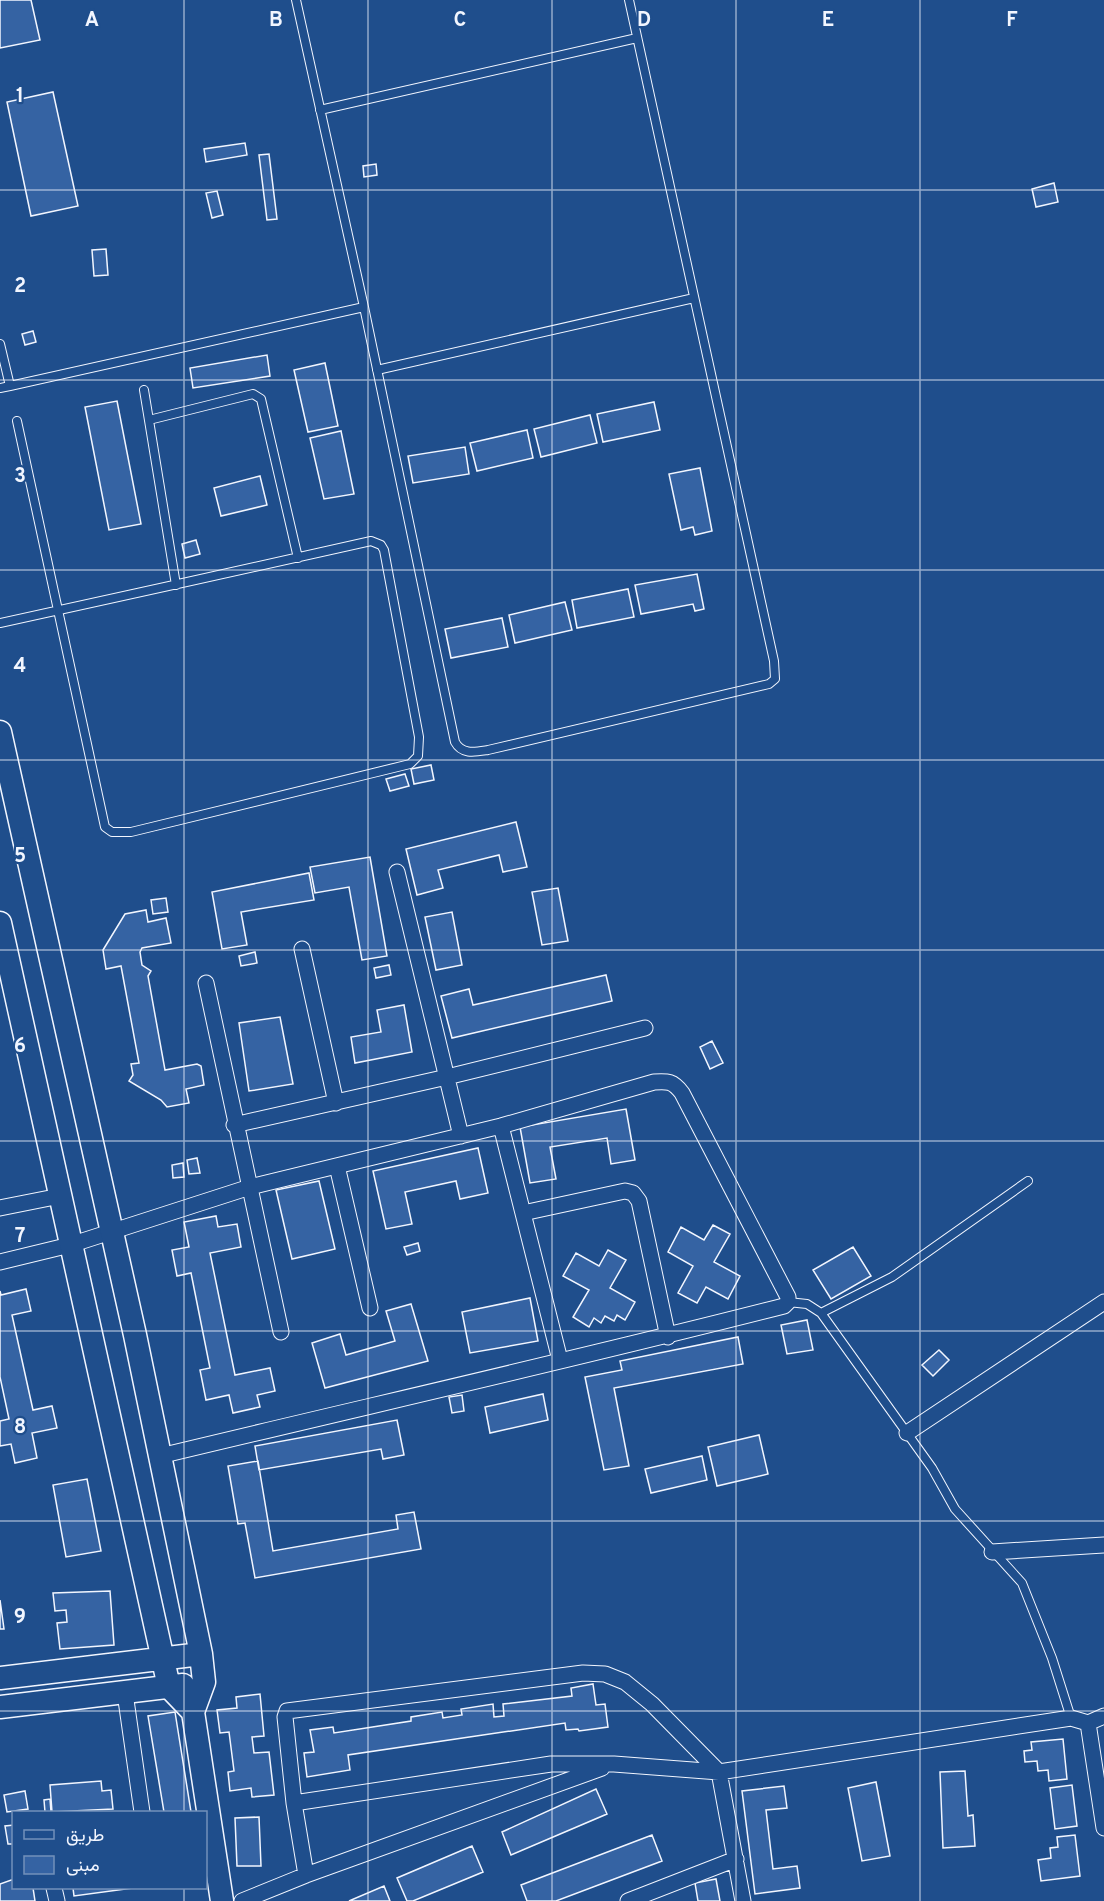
<svg xmlns="http://www.w3.org/2000/svg" width="1104" height="1901" font-family="Overpass,Vazirmatn,sans-serif">
<style>
.building{fill:#3563a3;stroke:#f2f6ff;stroke-width:1.5}
.lines{fill:none;stroke-linecap:round;stroke-linejoin:round}
.lane-casing{stroke:#f2f6ff;stroke-width:10}
.street-casing{stroke:#f2f6ff;stroke-width:17}
.secondary-casing{stroke:#f2f6ff;stroke-width:25}
.lane{stroke:#1f4e8c;stroke-width:8}
.street{stroke:#1f4e8c;stroke-width:15}
.secondary{stroke:#1f4e8c;stroke-width:22}
.grid{fill:none;stroke:#f2f6ff;stroke-width:1.5;stroke-opacity:0.55}
.grid-label{font-size:20px;text-anchor:middle;font-weight:bold;fill:#f2f6ff;stroke:#1f4e8c;stroke-width:4.5;stroke-linejoin:round;paint-order:stroke}
</style>
<rect width="100%" height="100%" fill="#1f4e8c"/>
<path class="building" d="M0 0H31L40 40 0 48Z
M53 92 78 206 31 216 7 102Z
M245 143 247 155 206 162 204 149Z
M269 154 277 219 267 220 259 155Z
M376 164 377 175 364 177 363 166Z
M1054 183 1058 202 1036 207 1032 189Z
M217 191 223 215 212 218 206 193Z
M106 249 108 275 94 276 92 250Z
M33 331 36 342 25 345 22 334Z
M267 355 270 376 193 388 190 368Z
M325 363 338 426 308 432 294 370Z
M117 401 141 524 109 530 85 407Z
M654 402 660 430 603 442 597 414Z
M590 415 597 443 541 457 534 429Z
M527 430 533 458 477 471 470 443Z
M341 431 354 494 324 499 310 438Z
M465 447 469 474 413 483 408 456Z
M700 468 712 531 695 535 693 527 681 530 669 474Z
M260 476 267 505 221 516 214 488Z
M196 540 200 554 185 558 182 544Z
M697 574 704 609 695 611 693 604 641 614 635 585Z
M628 589 634 617 577 628 572 600Z
M565 602 572 630 515 643 509 615Z
M502 618 508 647 451 658 445 629Z
M431 765 434 780 414 784 411 769Z
M405 774 409 786 390 791 386 779Z
M516 822 527 867 503 872 499 855 438 870 443 888 417 895 406 849Z
M370 857 387 956 362 960 349 887 315 893 310 867Z
M309 873 314 900 241 912 247 945 222 949 212 892Z
M558 888 568 941 542 945 532 892Z
M166 898 168 912 153 914 151 900Z
M146 910 148 922 166 918 171 943 142 948 140 952 142 965 151 971 148 976 165 1070 197 1064 201 1066 204 1085 186 1089 189 1103 167 1107 161 1100 129 1081 133 1075 131 1064 139 1063 121 966 106 969 103 950 125 914Z
M452 912 462 965 436 970 425 917Z
M255 952 257 963 241 966 239 956Z
M389 965 391 975 376 978 374 968Z
M606 975 612 1001 452 1038 441 996 469 989 473 1005Z
M404 1005 412 1052 355 1063 351 1037 381 1032 377 1010Z
M280 1017 293 1084 249 1091 239 1023Z
M712 1041 723 1063 710 1069 700 1047Z
M626 1109 635 1160 611 1164 607 1138 550 1147 556 1179 530 1183 520 1127Z
M478 1148 488 1193 460 1199 456 1181 405 1192 412 1224 386 1229 373 1171Z
M197 1158 200 1173 189 1174 187 1160Z
M183 1163 184 1177 173 1178 172 1165Z
M319 1181 335 1249 292 1259 276 1190Z
M216 1216 218 1227 237 1224 241 1247 210 1253 235 1375 270 1368 275 1391 257 1395 260 1407 233 1413 229 1395 206 1400 200 1370 210 1368 191 1273 177 1276 172 1250 189 1247 184 1222Z
M713 1225 730 1234 714 1262 740 1276 728 1299 706 1287 697 1303 678 1293 693 1266 668 1252 681 1227 704 1240Z
M418 1243 420 1251 407 1255 404 1247Z
M853 1247 871 1276 831 1299 813 1270Z
M608 1250 626 1260 610 1288 635 1302 625 1320 617 1315 614 1321 605 1316 601 1323 594 1318 589 1327 573 1317 589 1290 563 1276 576 1253 599 1266Z
M26 1289 31 1311 12 1315 33 1410 52 1406 57 1428 32 1433 37 1458 15 1463 11 1444 0 1446V1421L9 1419 0 1377V1291L1 1295Z
M530 1298 538 1341 470 1353 462 1312Z
M411 1304 428 1361 325 1388 312 1343 340 1334 346 1355 395 1341 386 1311Z
M807 1320 813 1350 787 1354 781 1325Z
M738 1337 743 1364 614 1388 629 1466 604 1470 585 1377 622 1370 620 1361Z
M939 1350 949 1360 933 1376 922 1365Z
M543 1394 548 1420 490 1433 485 1407Z
M462 1395 464 1411 452 1413 449 1397Z
M397 1420 404 1455 383 1459 381 1449 259 1470 255 1446Z
M759 1435 768 1474 717 1486 708 1447Z
M702 1456 707 1480 651 1493 645 1469Z
M258 1461 273 1551 398 1529 396 1515 414 1512 421 1549 255 1578 245 1523 238 1524 228 1466Z
M87 1479 101 1551 66 1557 53 1485Z
M110 1591 114 1645 60 1649 57 1623 67 1622 66 1610 55 1611 53 1593Z
M0 1600 4 1629H0Z
M593 1684 596 1705 605 1704 608 1727 579 1731 578 1729 566 1730 565 1723 348 1755 350 1770 307 1777 304 1753 314 1752 310 1730 333 1727 334 1733 411 1721V1717L442 1712 443 1718 462 1715 461 1709 493 1704 494 1717 504 1716 503 1704 572 1696 571 1688Z
M260 1694 264 1736 252 1737 254 1753 269 1752 274 1795 252 1797 251 1788 230 1791 228 1772 234 1771 229 1732 220 1733 217 1710 237 1708 236 1697Z
M175 1712 191 1812H164L148 1716Z
M1063 1739 1067 1779 1049 1781 1048 1770 1038 1771 1037 1761 1025 1762 1024 1751 1032 1750 1031 1742Z
M965 1771 968 1816 973 1815 975 1846 943 1848 940 1772Z
M101 1781 102 1791 111 1790 113 1809 52 1812 50 1785Z
M876 1782 890 1856 862 1861 848 1788Z
M1072 1785 1077 1826 1055 1829 1050 1788Z
M784 1786 787 1808 766 1810 773 1869 797 1866 800 1888 755 1894 742 1791Z
M596 1789 607 1814 511 1855 502 1832Z
M25 1791 28 1809 7 1812 4 1795Z
M50 1799 51 1812H45L44 1800Z
M259 1817 261 1866H237L235 1818Z
M14 1825V1844H8L5 1826Z
M652 1835 662 1861 556 1901H527L521 1885Z
M1075 1835 1080 1876 1041 1881 1038 1860 1051 1858 1050 1848 1058 1847 1057 1837Z
M472 1846 483 1872 413 1901H407L397 1878Z
M14 1879V1888H33L35 1901H0V1884Z
M716 1879 720 1901H698L695 1883Z
M384 1886 390 1901H349Z
M73 1888H133L74 1896Z"/>
<g class="lines">
<defs>
<path id="lane" d="M296 0 364 307
M320 110 637 38
M0 344 10 386 0 388
M377 370 694 298
M10 386 364 307 455 742C462 755 475 752 488 750L769 684 775 679 774 661 629 0
M144 390 176 585
M149 420 253 394 261 399 298 558
M0 623C124 596 247 569 371 541L381 545 384 550 419 737 418 756 410 764 131 832H112L105 827 17 421
M788 1302 807 1304 821 1313 932 1468 955 1509 1022 1583 1052 1658 1071 1718
M821 1313 892 1277 1028 1181"/>
<path id="street" d="M397 872 461 1136
M302 949 336 1103
M206 983 281 1332
M234 1125 447 1077 645 1028
M501 1126 560 1360
M337 1166 370 1308
M0 1208 60 1196
M523 1213 625 1191 633 1193 639 1201 668 1337
M0 1262 70 1245 250 1187 501 1126 654 1082C668 1081 673 1081 682 1093L788 1297V1302L784 1306C577 1359 368 1406 160 1456
M907 1433 1104 1302
M992 1552 1104 1545
M125 1693 142 1812
M1088 1723 1104 1716
M294 1803 551 1764H614L719 1772 1071 1718 1088 1723 1104 1828
M306 1875 294 1803 285 1717 287 1711 583 1673 605 1674 625 1682 652 1704 719 1772 743 1901
M54 1888 57 1901
M242 1901 306 1875 602 1768
M628 1901 736 1859"/>
<path id="secondary" d="M0 732 135 1335 201 1654 204 1682 193 1712 222 1901
M0 923 169 1687 193 1712
M0 1678 201 1654
M0 1707 183 1685"/>
</defs>
<use href="#lane" class="lane-casing"/>
<use href="#street" class="street-casing"/>
<use href="#secondary" class="secondary-casing"/>
<use href="#lane" class="lane"/>
<use href="#street" class="street"/>
<use href="#secondary" class="secondary"/>
</g>
<path class="grid" d="M184 0V1812M368 0V1901M552 0V1901M736 0V1901M920 0V1901M0 190H1104M0 380H1104M0 570H1104M0 760H1104M0 950H1104M0 1141H1104M0 1331H1104M0 1521H1104M0 1711H1104M184 1888V1901"/>
<g class="grid-label">
<text x="92" y="26">A</text>
<text x="276" y="26">B</text>
<text x="460" y="26">C</text>
<text x="644" y="26">D</text>
<text x="828" y="26">E</text>
<text x="1012" y="26">F</text>
<text x="20" y="102">1</text>
<text x="20" y="292">2</text>
<text x="20" y="482">3</text>
<text x="20" y="672">4</text>
<text x="20" y="862">5</text>
<text x="20" y="1052">6</text>
<text x="20" y="1242">7</text>
<text x="20" y="1433">8</text>
<text x="20" y="1623">9</text>
</g>
<rect x="12" y="1811" width="195" height="78" fill="#1f4e8c" stroke="#7391ba" stroke-width="1.5"/>
<rect x="24" y="1830" width="30" height="9" fill="#1f4e8c" stroke="#7391ba" stroke-width="1.5"/>
<text x="66" y="1841" font-size="18" fill="#f2f6ff">طريق</text>
<rect x="24" y="1856" width="30" height="18" fill="#3563a3" stroke="#7391ba" stroke-width="1.5"/>
<text x="66" y="1871" font-size="18" fill="#f2f6ff">مبنى</text>
</svg>
